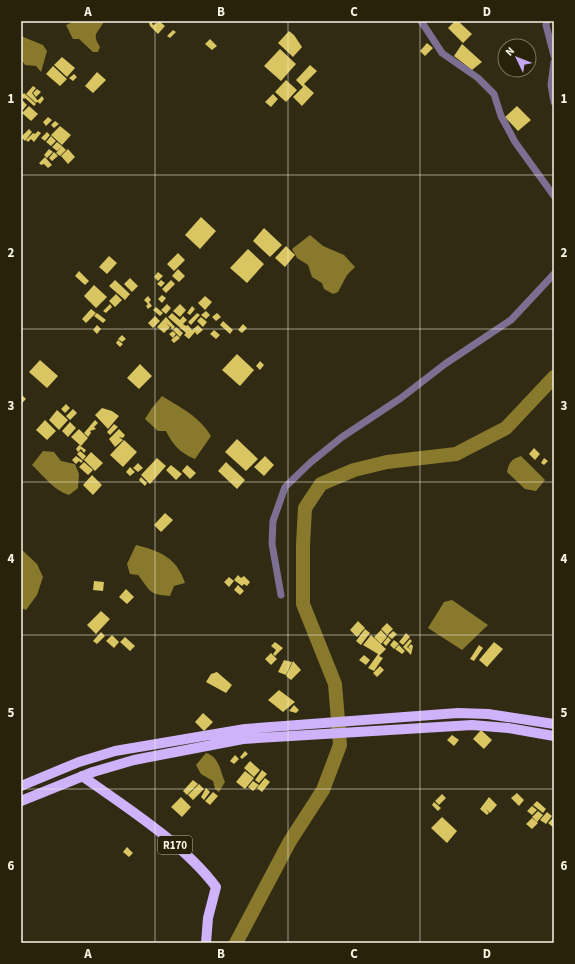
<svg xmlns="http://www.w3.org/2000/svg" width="575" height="964" font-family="'Source Sans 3',sans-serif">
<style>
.water{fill:#89792d}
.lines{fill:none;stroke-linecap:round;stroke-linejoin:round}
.river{stroke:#89792d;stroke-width:14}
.building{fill:#d9c562}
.minor{stroke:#7c6f92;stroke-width:7}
.primary{stroke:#ceb2fa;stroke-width:10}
.grid{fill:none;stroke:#f7f4e5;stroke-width:1;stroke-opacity:0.55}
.labels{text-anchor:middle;stroke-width:4;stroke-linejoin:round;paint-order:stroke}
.shield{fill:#272209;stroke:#b9b5a3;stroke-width:1}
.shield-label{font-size:11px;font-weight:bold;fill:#f7f4e5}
.neatline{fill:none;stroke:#f7f4e5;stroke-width:1.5}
.grid-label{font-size:13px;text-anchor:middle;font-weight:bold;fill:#f7f4e5}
</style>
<rect width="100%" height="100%" fill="#312b13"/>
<path class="water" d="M75 21H104C98 34 91 33 100 47L98 52H93L79 39H73L66 25Z
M21 36 43 45 47 51 41 72 36 66 25 65 21 59Z
M310 235 323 246 344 255 355 267 347 275 338 292 333 294 324 289 322 283 312 277 308 265 297 258 292 249Z
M162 396C181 408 199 416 211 436L195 459C180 453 173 445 166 431H158L145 419 152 408Z
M43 451 54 452 61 461 75 464 79 474 78 488 69 495C53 490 44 476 32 465Z
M521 456 545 480 536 491 525 489 507 472C509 462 512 459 521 456Z
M136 545C160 551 177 558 185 583L174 586 170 596C147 594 151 591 138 575L130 574 127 564Z
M21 549 37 564 43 577 37 595 26 610 21 608Z
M452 600 488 625 462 650 428 628 444 602Z
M206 753C220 757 220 772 225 782L219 792 215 789 213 781 201 774 196 765Z"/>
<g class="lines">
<path class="river" d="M236 943 290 841 323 790 340 745 335 684 303 604V545L305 508 321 484 354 470 387 462 456 454 506 428 554 377"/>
</g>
<path class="building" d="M152 21H154L152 24 154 25 159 21 165 26 158 34 150 26 149 23Z
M455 21H458L472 34 463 43 448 28Z
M173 30 176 32 170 38 167 36Z
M289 31 294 35 302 47 293 57 278 43Z
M210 39 217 46 212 50 205 44Z
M427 43 433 48 425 56 420 51Z
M462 44 482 62 472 70 454 56Z
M280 49 296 64 281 81 264 66Z
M62 57 75 68 67 77 54 65Z
M310 65 317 71 304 84 314 93 302 106 293 97 303 87 296 80Z
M53 66 67 79 60 86 46 74Z
M97 72 106 80 93 93 85 86Z
M74 74 77 77 73 81 69 78Z
M286 80 297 90 286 102 275 92Z
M33 86 36 88 32 93 38 101 36 103 26 94Z
M37 89 41 92 36 97 33 93Z
M24 93 36 104 34 106 25 98 24 99 21 96Z
M273 94 278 99 271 107 265 102Z
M42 96 44 99 40 104 37 101Z
M22 100 27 105 21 112V101Z
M29 106 38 114 31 121 22 113Z
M517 106 531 120 518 131 505 117Z
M48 117 52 120 46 126 43 122Z
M55 121 59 124 54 128 51 125Z
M60 126 71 135 62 145 51 135Z
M29 129 32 132 25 141 21 137Z
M38 131 41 133 34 142 31 139 28 142 26 140 33 133 35 134Z
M47 132 50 135 45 141 41 138Z
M51 136 56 141 51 146 46 142Z
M57 142 62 146 57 151 52 147Z
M62 146 66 150 60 156 56 153Z
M49 149 53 152 47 158 44 155Z
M68 149 75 157 68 164 61 156Z
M54 152 58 156 52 161 49 158Z
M45 157 52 165 48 168 44 164 41 165 39 163Z
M201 217 216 231 200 249 185 235Z
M264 228 282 245 270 257 253 241Z
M286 246 295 255 285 267 275 258Z
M248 249 264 264 247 283 230 268Z
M178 253 185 260 174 271 167 264Z
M109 256 117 263 107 274 99 267Z
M178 269 185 276 179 282 172 276Z
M79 271 89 281 85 285 75 276Z
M158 272 163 276 158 281 154 277Z
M130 278 138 286 132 292 124 284Z
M115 280 130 294 125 300 109 286Z
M161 280 165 283 161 287 157 284Z
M171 280 175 284 166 293 162 289Z
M94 285 107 297 96 308 84 296Z
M116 294 122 300 115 307 109 301Z
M162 295 166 298 162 303 158 299Z
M148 296 151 300 149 302 152 306 148 309 146 306 148 304 144 300Z
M205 296 212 302 205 310 198 303Z
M110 304 112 307 106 313 103 311Z
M167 304 171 308 166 314 161 310Z
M180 304 186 310 180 317 173 311Z
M192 306 195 309 190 315 187 313Z
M156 307 163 313 160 316 153 310Z
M91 309 96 313 86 323 82 319Z
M206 311 210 315 206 319 201 315Z
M97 313 106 320 103 323 94 316Z
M172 313 180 320 183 316 187 320 183 324 186 326 188 325 192 330 198 325 203 330 197 335 195 332 189 339 184 335 186 333 168 317Z
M197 313 200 315 191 325 188 322Z
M217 313 221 317 216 321 212 317Z
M155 316 160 321 153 328 148 323Z
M166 317 175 327 172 330 171 327 166 323 170 327 164 333 157 327Z
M201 317 207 322 203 327 197 321Z
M223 321 233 330 230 334 220 325Z
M243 324 247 328 242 333 238 330Z
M97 325 101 329 97 334 93 330Z
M176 327 183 333 180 337 173 330Z
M214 330 220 335 216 339 210 334Z
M173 331 176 334 173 338 169 334Z
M122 335 126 339 122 342 118 339Z
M177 335 180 338 174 343 171 340Z
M118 340 123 344 120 347 116 343Z
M237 354 254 370 240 386 222 370Z
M40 360 58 376 47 388 29 372Z
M260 361 264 365 260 370 256 366Z
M140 364 152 376 139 389 127 378Z
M21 394 26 399 21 404Z
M66 404 70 408 65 413 61 409Z
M102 408 112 411 119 416 108 429 95 415Z
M73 409 77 413 70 420 66 416Z
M57 410 68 420 59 430 49 420Z
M45 420 56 431 47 440 36 430Z
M95 420 98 423 94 427 96 429 90 431 91 433 88 437 84 433Z
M70 422 76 428 68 437 62 431Z
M114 424 118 427 110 435 107 432Z
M79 429 88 438 81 446 71 437Z
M119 429 125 435 123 438 119 437 123 440 115 447 109 439Z
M237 439 258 459 246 471 225 452Z
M124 440 137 452 123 467 110 455Z
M79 445 86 450 84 453 81 449 78 452 76 449Z
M534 448 540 454 535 460 529 454Z
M80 451 86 456 83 460 77 454Z
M91 452 103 463 95 471 84 460Z
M76 456 83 461 81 463 79 461 76 464 72 460Z
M265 456 274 465 264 476 254 467Z
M157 458 166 466 150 484 141 475Z
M544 458 548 461 544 465 541 463Z
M84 462 93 470 88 475 79 467Z
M226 462 245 480 237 489 218 471Z
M138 463 143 468 138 472 133 468Z
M171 465 182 474 176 480 166 470Z
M187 465 196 473 190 479 182 471Z
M130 467 135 472 130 476 126 472Z
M92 475 102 485 93 495 83 485Z
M141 477 147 483 145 486 139 480Z
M165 513 173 520 161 532 154 525Z
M238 575 241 578 244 576 250 582 247 586 244 584 242 586 234 580Z
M229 577 234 581 229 587 224 582Z
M94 581 104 582 103 591 93 590Z
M238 585 244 591 240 595 234 590Z
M126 589 134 597 127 604 119 597Z
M101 611 110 619 96 634 87 625Z
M358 621 365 628 357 637 350 630Z
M387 623 393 629 387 635 381 629Z
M365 629 370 633 361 645 356 641Z
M381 630 387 637 381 644 374 637Z
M393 631 397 634 392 639 388 636Z
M101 632 105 636 97 644 93 641Z
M406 633 410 637 403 645 399 642Z
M112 635 119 642 114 648 106 641Z
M371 635 386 649 379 656 383 658 374 671 368 668 378 654 363 645Z
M125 637 135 646 130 651 120 642Z
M388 637 391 640 386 646 383 643Z
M410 639 412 641 407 647 411 650 408 647 411 644 413 646 411 655 403 647Z
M394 640 399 644 394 649 390 645Z
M275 642 283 648 275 656 273 654 276 650 271 646Z
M494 642 503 649 487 667 479 660Z
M399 645 405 651 402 654 395 649Z
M479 645 483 648 474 661 470 659Z
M271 653 277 659 271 665 265 659Z
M364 655 370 660 366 665 359 660Z
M284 660 292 662 286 675 278 672Z
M293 661 301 670 291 680 286 676Z
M380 666 384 670 377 677 373 673Z
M217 672 232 685 226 693 206 682 211 674Z
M279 690 295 702 283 712 268 700Z
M294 705 299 710 296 713 289 711Z
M203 713 213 722 204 731 195 722Z
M481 730 492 740 484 749 473 739Z
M452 735 459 740 454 746 447 740Z
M245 751 248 754 242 759 240 757Z
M235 755 239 759 234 764 230 761Z
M250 761 260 770 254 777 244 768Z
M262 770 267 774 259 783 255 780Z
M245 771 254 778 245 789 236 782Z
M265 778 270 782 262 792 257 788Z
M193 780 198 784 187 795 183 791Z
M253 781 259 785 253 791 248 787Z
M199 784 204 789 193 800 188 795Z
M206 788 210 792 204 800 201 797Z
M213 792 218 796 210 805 205 801Z
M517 793 524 800 519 806 511 798Z
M442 794 446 798 439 805 435 801Z
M181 797 191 807 182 817 171 807Z
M489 797 497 805 490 813 486 809 489 813 487 815 480 809Z
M537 801 546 809 543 813 533 805Z
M434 802 441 808 438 811 432 805Z
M532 806 537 810 532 815 527 811Z
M538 811 543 815 537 822 532 817Z
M547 812 552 816 546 824 540 820Z
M442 817 457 831 447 843 431 828Z
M532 818 538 823 532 829 526 824Z
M553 818 554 819V828L548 823Z
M127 847 133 853 129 857 123 852Z"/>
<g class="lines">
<path class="minor" d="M421 21 442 53 478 78 494 94 501 116 515 142 554 196
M547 21 546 25 554 56
M554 62 551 85 554 102
M281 595 272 544 273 521 285 487 311 462 342 437 401 398 445 364 511 320 554 274"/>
<path class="primary" d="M82 776C126 807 184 844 216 887L208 918 206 943
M21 786 79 762 115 751 245 729 458 713 488 714 554 724
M21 801 93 772 134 760 243 739 472 725 508 728 554 736"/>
</g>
<path class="grid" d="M155 21V943M288 21V943M420 21V943M21 175H554M21 329H554M21 482H554M21 635H554M21 789H554"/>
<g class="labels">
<rect class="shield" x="158" y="836" width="34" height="18" rx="3"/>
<g class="shield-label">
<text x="175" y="849">R170</text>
</g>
</g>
<rect width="575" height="964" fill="none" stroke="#272209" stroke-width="44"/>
<g transform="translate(517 58) rotate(313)"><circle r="19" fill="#272209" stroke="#7a7661"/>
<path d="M0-3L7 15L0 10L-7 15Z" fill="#c4a7f1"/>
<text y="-6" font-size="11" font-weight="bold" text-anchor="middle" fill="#f7f4e5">N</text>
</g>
<rect x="22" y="22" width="531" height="920" class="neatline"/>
<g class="grid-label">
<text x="88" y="16">A</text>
<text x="221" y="16">B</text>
<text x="354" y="16">C</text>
<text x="487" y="16">D</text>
<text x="11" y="103">1</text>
<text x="564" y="103">1</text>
<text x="11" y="257">2</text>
<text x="564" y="257">2</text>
<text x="11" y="410">3</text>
<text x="564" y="410">3</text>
<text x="11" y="563">4</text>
<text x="564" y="563">4</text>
<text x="11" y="717">5</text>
<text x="564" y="717">5</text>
<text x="11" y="870">6</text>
<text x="564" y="870">6</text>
<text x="88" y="958">A</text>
<text x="221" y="958">B</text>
<text x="354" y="958">C</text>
<text x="487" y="958">D</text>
</g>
</svg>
